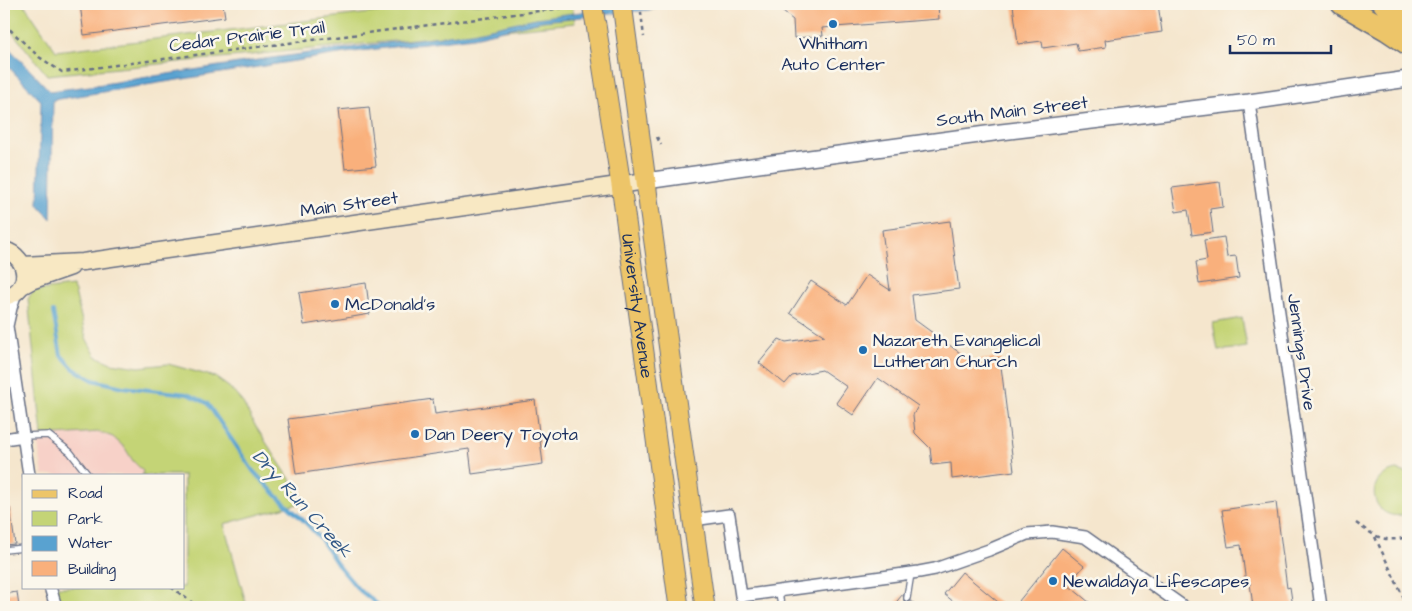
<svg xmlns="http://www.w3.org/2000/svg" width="1412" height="611" font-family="'Architects Daughter',sans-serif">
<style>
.built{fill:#f7d1c8}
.green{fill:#c4d476;stroke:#70826a}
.water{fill:#59a2d0;stroke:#3a6897}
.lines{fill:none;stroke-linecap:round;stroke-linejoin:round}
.stream{stroke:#59a2d0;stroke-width:4}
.building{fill:#f9b07c}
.service-casing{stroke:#676f85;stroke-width:8}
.minor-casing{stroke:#676f85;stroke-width:14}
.tertiary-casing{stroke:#676f85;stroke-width:18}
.secondary-casing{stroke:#676f85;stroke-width:19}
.primary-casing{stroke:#676f85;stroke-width:21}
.motorway-casing{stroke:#676f85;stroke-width:24}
.path{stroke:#676f85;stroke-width:2.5;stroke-dasharray:4 4;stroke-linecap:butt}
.service{stroke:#fff;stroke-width:5.5}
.minor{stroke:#fff;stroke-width:11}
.tertiary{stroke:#fff;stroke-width:15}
.secondary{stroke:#f8e8c3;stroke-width:16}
.primary{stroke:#edc569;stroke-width:19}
.motorway{stroke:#edc569;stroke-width:21}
.primary-bridge-casing{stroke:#676f85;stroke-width:21;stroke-linecap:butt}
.primary-bridge{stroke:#edc569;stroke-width:19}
.poi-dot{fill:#1f6fb2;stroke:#fbf7ec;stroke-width:2}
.labels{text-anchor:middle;stroke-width:5;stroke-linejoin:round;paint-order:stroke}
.street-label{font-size:18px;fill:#1b2f5e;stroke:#fbf7ec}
.poi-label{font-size:18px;fill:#1b2f5e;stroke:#fbf7ec;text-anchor:start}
.water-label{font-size:19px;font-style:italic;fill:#315786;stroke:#fbf7ec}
</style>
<rect width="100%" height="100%" fill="#fbf7ec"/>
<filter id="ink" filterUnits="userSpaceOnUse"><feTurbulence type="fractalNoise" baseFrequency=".02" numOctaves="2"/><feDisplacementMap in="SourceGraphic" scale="10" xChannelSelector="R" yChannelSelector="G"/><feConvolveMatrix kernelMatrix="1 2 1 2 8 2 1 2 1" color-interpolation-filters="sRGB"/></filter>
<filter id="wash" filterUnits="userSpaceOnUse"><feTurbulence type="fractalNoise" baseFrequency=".0096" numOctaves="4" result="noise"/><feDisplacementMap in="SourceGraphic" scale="20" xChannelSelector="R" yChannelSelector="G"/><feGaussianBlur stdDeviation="1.12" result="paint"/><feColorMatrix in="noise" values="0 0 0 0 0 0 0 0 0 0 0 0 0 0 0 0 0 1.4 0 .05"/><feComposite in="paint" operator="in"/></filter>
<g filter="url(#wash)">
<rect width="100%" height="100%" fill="#f5e6cd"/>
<path class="built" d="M99 432 113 437 125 448 133 461 143 471 142 475H43L37 438 48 435Z"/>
<path class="green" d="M4 4H24L56 51 444 4H572L575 23 47 75 4 22Z
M72 286 75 292 86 338 96 356 111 363 139 367 168 364 215 377 230 388 243 403 256 427 305 502 224 524 247 607H56L50 587H184V475H142L143 471 133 461 125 448 113 437 99 432 42 436 28 299 33 291Z
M1242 318 1247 347 1218 351 1213 323Z
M1396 470 1408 473V513C1375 527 1358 478 1396 470Z"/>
<path class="water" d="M644 4H666L649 10 542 21 473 37 345 53 53 100 51 219 38 204 41 101 4 62V43L50 91 90 86 271 58 472 32 536 18Z"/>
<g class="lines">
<path class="stream" d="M53 312 61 355 74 369 93 380 123 387 187 394 207 403 253 471 280 499 303 520 320 538 337 564 358 589 381 607"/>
</g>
<g id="blocks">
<path class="building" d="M80 4H223L225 17 84 35Z
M773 4H938L939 19 822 28 823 36 794 38 793 20Z
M1021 4H1158L1162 32 1105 40 1106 47 1078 51 1076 43 1043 48 1042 41 1018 44 1013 5Z
M369 107 376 166 345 169 338 110Z
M1220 182 1223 207 1210 209 1213 232 1192 235 1188 210 1176 212 1172 188Z
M950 221 959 289 912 295 915 320 971 361 1000 358 1014 471 952 479 951 463 932 465 930 448 915 433 913 415 918 406 878 378 853 415 836 403 847 387 822 370 792 376 785 384 759 363 779 339 786 342 825 336 790 313 811 281 847 305 867 275 890 290 882 230Z
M1224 237 1227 257 1236 256 1239 278 1199 284 1196 262 1207 260 1204 240Z
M366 283 370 314 304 325 299 293Z
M433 399 435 414 535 400 543 464 472 474 469 449 296 474 288 419Z
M1276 502 1287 588 1290 587 1293 607H1253L1250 583H1246L1241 545 1228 547 1222 510Z
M4 508H10L15 544 4 545Z
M1062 548 1084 566 1068 585 1095 607H1014Z
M962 572 1004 607H960L944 594Z
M17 592 19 607H4V594Z
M903 594 904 601 907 603 911 601 919 607H892Z"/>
</g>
</g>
<g filter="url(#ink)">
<use href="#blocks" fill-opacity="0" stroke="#676f85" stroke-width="1"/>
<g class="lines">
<defs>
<path id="service" d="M24 436 48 435 70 452 88 475
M4 550 24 548
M779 591 781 607
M741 596 743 607
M907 598 911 573"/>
<path id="minor" d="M1249 102 1321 607
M4 316 7 326 11 308 16 292
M7 326 29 475
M4 439 24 436
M693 520 729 515 741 596 919 572 935 569 989 550 1027 534 1052 532 1085 537 1184 607
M50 587 56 607"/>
<path id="tertiary" d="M646 181 780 162 1001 132 1249 102 1408 79"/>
<path id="secondary" d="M4 250C30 257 32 292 4 297
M22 265 83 262 646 181
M22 286 31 281 71 267"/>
<g id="primary">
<path d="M622 4 646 181 649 207 705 607"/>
<path id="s1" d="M596 25 621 185 679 607"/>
</g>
<path id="motorway" d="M1342 4 1387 30 1408 44
M1384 4 1408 22"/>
</defs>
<use href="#service" class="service-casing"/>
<use href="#minor" class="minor-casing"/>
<use href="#tertiary" class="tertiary-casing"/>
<use href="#secondary" class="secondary-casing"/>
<use href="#primary" class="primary-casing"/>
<use href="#motorway" class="motorway-casing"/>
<path class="path" d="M640 4 644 37
M4 24 39 57 62 72 578 6
M657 137 661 145
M1356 523C1376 537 1383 543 1408 537
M1375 537 1408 607
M171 587 198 607"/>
<use href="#service" class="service"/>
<use href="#minor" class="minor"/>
<use href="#tertiary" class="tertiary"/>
<use href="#secondary" class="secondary"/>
<use href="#primary" class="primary"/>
<use href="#motorway" class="motorway"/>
<defs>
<path id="primary-bridge" d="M592 4 596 25"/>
</defs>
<use href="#primary-bridge" class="primary-bridge-casing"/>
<use href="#primary-bridge" class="primary-bridge"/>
</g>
</g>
<g class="poi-dot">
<circle cx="833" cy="24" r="5"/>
<circle cx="335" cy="304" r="5"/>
<circle cx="863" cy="350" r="5"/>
<circle cx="415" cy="434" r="5"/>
<circle cx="1053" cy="581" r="5"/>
</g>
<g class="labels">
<g class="street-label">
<text transform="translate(247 36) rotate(-7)" y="6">Cedar Prairie Trail</text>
<text transform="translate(1012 111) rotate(-7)" y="6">South Main Street</text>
<text transform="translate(349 204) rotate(-8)" y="6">Main Street</text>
<text dy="6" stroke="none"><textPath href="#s1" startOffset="284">University Avenue</textPath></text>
<text transform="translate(1302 352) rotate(82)" y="6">Jennings Drive</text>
</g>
<g class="poi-label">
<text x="833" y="49" text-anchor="middle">Whitham<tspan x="833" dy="21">Auto Center</tspan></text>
<text x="345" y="310">McDonald's</text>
<text x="873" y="346">Nazareth Evangelical<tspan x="873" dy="21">Lutheran Church</tspan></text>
<text x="425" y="440">Dan Deery Toyota</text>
<text x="1063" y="587">Newaldaya Lifescapes</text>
</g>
<g class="water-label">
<text transform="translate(303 503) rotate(48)" y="7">Dry Run Creek</text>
</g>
</g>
<rect width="1412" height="611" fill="none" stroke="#fbf7ec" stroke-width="20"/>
<rect x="22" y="474" width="162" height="115" fill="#fbf7ec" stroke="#a1a7b3"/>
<rect x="32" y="490" width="25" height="8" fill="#edc569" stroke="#a1a7b3"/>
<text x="68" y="498" font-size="15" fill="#1b2f5e">Road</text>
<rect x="32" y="511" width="25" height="15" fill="#c4d476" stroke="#a1a7b3"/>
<text x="68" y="524" font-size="15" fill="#1b2f5e">Park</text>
<rect x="32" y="536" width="25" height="15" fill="#59a2d0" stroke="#a1a7b3"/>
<text x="68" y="548" font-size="15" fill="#1b2f5e">Water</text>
<rect x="32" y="561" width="25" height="15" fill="#f9b07c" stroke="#a1a7b3"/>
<text x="68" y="574" font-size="15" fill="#1b2f5e">Building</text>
<path d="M1230 45v8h101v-8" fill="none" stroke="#1b2f5e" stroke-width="2.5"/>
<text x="1237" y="45" font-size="15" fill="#1b2f5e" stroke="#fbf7ec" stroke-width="4" paint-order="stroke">50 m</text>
</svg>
